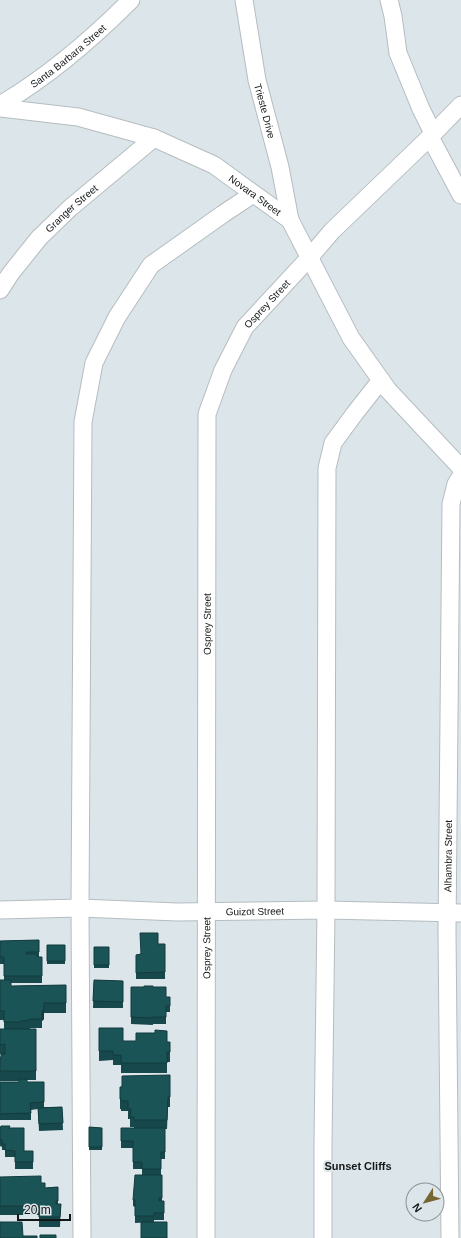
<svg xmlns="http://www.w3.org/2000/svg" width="461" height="1238" font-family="Helvetica,sans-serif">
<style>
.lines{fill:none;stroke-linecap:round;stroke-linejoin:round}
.minor-casing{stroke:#b5bdc1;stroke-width:19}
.minor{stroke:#fff;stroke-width:17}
.wall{fill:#17484b}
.shaded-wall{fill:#133b3d}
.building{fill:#1b5457;stroke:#133b3d}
.labels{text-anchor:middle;stroke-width:4;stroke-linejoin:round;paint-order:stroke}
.street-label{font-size:10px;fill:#141718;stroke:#dce5e9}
.neighbourhood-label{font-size:11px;font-weight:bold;fill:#141718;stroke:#dce5e9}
</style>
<rect width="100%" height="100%" fill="#dce5e9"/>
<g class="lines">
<defs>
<g id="minor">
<path id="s1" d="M244 0 257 80 280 167 290 220"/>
<path d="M389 0 393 16 398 53 421 109 433 133"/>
<path id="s2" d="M0 105C49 76 91 40 131 0"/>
<path id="s3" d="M0 108 78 117 154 138 214 165 290 220 351 338 388 390 461 468"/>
<path d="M430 137 461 195"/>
<path id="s4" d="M0 290 11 273 39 238 70 208 154 138"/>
<path id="s5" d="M0 910 80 908 177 912 326 910 461 913"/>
<path d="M82 1238 80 908 83 422 94 363 117 317 151 265 223 214 253 194"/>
<path id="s6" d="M206 1238 207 414 223 370 245 327 309 258 332 231 430 137 461 105"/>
<path d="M323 1238V1143L326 910 327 468 333 443 355 413 381 380"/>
<path id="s7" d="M450 1238 447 932 451 504 456 484 461 476"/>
</g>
</defs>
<use href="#minor" class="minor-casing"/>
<use href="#minor" class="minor"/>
</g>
<path class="wall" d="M39 940V957H42V983H11V986L66 985V1013H44V1019L42 1021V1028H30V1029H36V1080H27V1082H44V1107H62L63 1130 39 1131 38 1109 31 1110V1120H0V1082H19V1081H0V1057H1L2 1054H0V1029H4V1020H0V980H4V964H0V941Z
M158 944H165V979H136V955L140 954Z
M47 945H65V964H47Z
M94 947H109V968H94Z
M94 980 123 981V1008H93Z
M131 987H153L166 997H170V1012H166V1024H153V1025L131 1024Z
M99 1028 123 1041H136L155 1033 167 1042H170V1062H167V1073H121V1065H113V1060L99 1061Z
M170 1075V1107H168L167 1129H165V1159H161V1175H162V1201H164V1220H154V1222L135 1223V1207L133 1206V1200L142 1175V1169H133V1148H121V1128H134V1127H130V1119H128V1111H121V1109H120V1087Z
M0 1127 9 1128 24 1151H33V1169H15V1157H5V1150H2V1147L0 1146Z
M89 1127 102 1128V1150H89Z
M0 1177 41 1183 45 1188 58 1187V1204H61L60 1227H39V1215H0Z"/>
<path class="shaded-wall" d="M44 1009V1019L42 1021V1011Z"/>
<path class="building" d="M140 933H158V944H165V972L136 973V955L141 954Z
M39 940V952H26V954H35L38 957H42V976H4V957H0V941Z
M47 945H65V961H47Z
M94 947H109V965H94Z
M0 980H11V986L66 985V1003H44V1009L42 1011V1019H30V1020L21 1021V1022H4V1011H0Z
M94 980 123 981V1002L93 1001Z
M144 986H153V987H166V997H170V1006H166V1017H153V1018L131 1017V987H144Z
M99 1028H123V1041H136V1033H155V1030L167 1031V1042H170V1052H167V1063H121V1055H113V1051H99Z
M0 1029H36V1071H0V1057H1V1054H5V1044L0 1045Z
M170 1075V1097H168L167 1120H134V1117H130L131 1109H128V1101H121V1099H120V1087H122V1076Z
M19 1079H27V1082H44V1102L30 1103 31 1113 0 1114V1082H19Z
M62 1107 63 1123 39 1124 38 1108Z
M1 1126H10L9 1128H24V1151H33V1162H15V1151L5 1150V1144H2V1140H0V1127H1Z
M89 1127 102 1128V1147H89Z
M121 1128H165V1152H161V1169H142V1162H133V1141H121Z
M135 1175H162V1198H159V1201H164V1213H154V1216H135V1200H133Z
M41 1176V1183H45V1188L58 1187V1201H56V1204H61L60 1217H39V1206H0V1177Z
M0 1222H22L23 1236H37V1238H0Z
M141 1222H167V1238H141Z
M40 1235H56V1238H40Z"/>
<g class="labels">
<g class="street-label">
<text dy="4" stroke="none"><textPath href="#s2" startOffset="84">Santa Barbara Street</textPath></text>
<text dy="4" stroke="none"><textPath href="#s1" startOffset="113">Trieste Drive</textPath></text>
<text dy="4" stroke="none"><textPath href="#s3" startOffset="274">Novara Street</textPath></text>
<text dy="4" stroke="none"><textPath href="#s4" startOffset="109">Granger Street</textPath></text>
<text dy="4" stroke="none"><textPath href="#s6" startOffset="951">Osprey Street</textPath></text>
<text dy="4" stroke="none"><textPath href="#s6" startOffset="614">Osprey Street</textPath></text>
<text dy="4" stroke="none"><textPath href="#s7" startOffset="382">Alhambra Street</textPath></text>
<text dy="4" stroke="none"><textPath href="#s5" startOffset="255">Guizot Street</textPath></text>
<text dy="4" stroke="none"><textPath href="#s6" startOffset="290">Osprey Street</textPath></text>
</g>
<g class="neighbourhood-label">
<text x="358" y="1170">Sunset Cliffs</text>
</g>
</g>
<g transform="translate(425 1202) rotate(234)"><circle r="19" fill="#dce5e9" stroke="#8c9395"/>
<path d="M0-3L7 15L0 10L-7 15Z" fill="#776533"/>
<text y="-6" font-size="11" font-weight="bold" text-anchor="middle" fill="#141718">N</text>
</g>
<path d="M18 1214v6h52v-6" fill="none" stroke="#141718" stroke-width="2"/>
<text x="24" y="1214" font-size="12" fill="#141718" stroke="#dce5e9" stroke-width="3" paint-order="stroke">20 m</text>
</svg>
